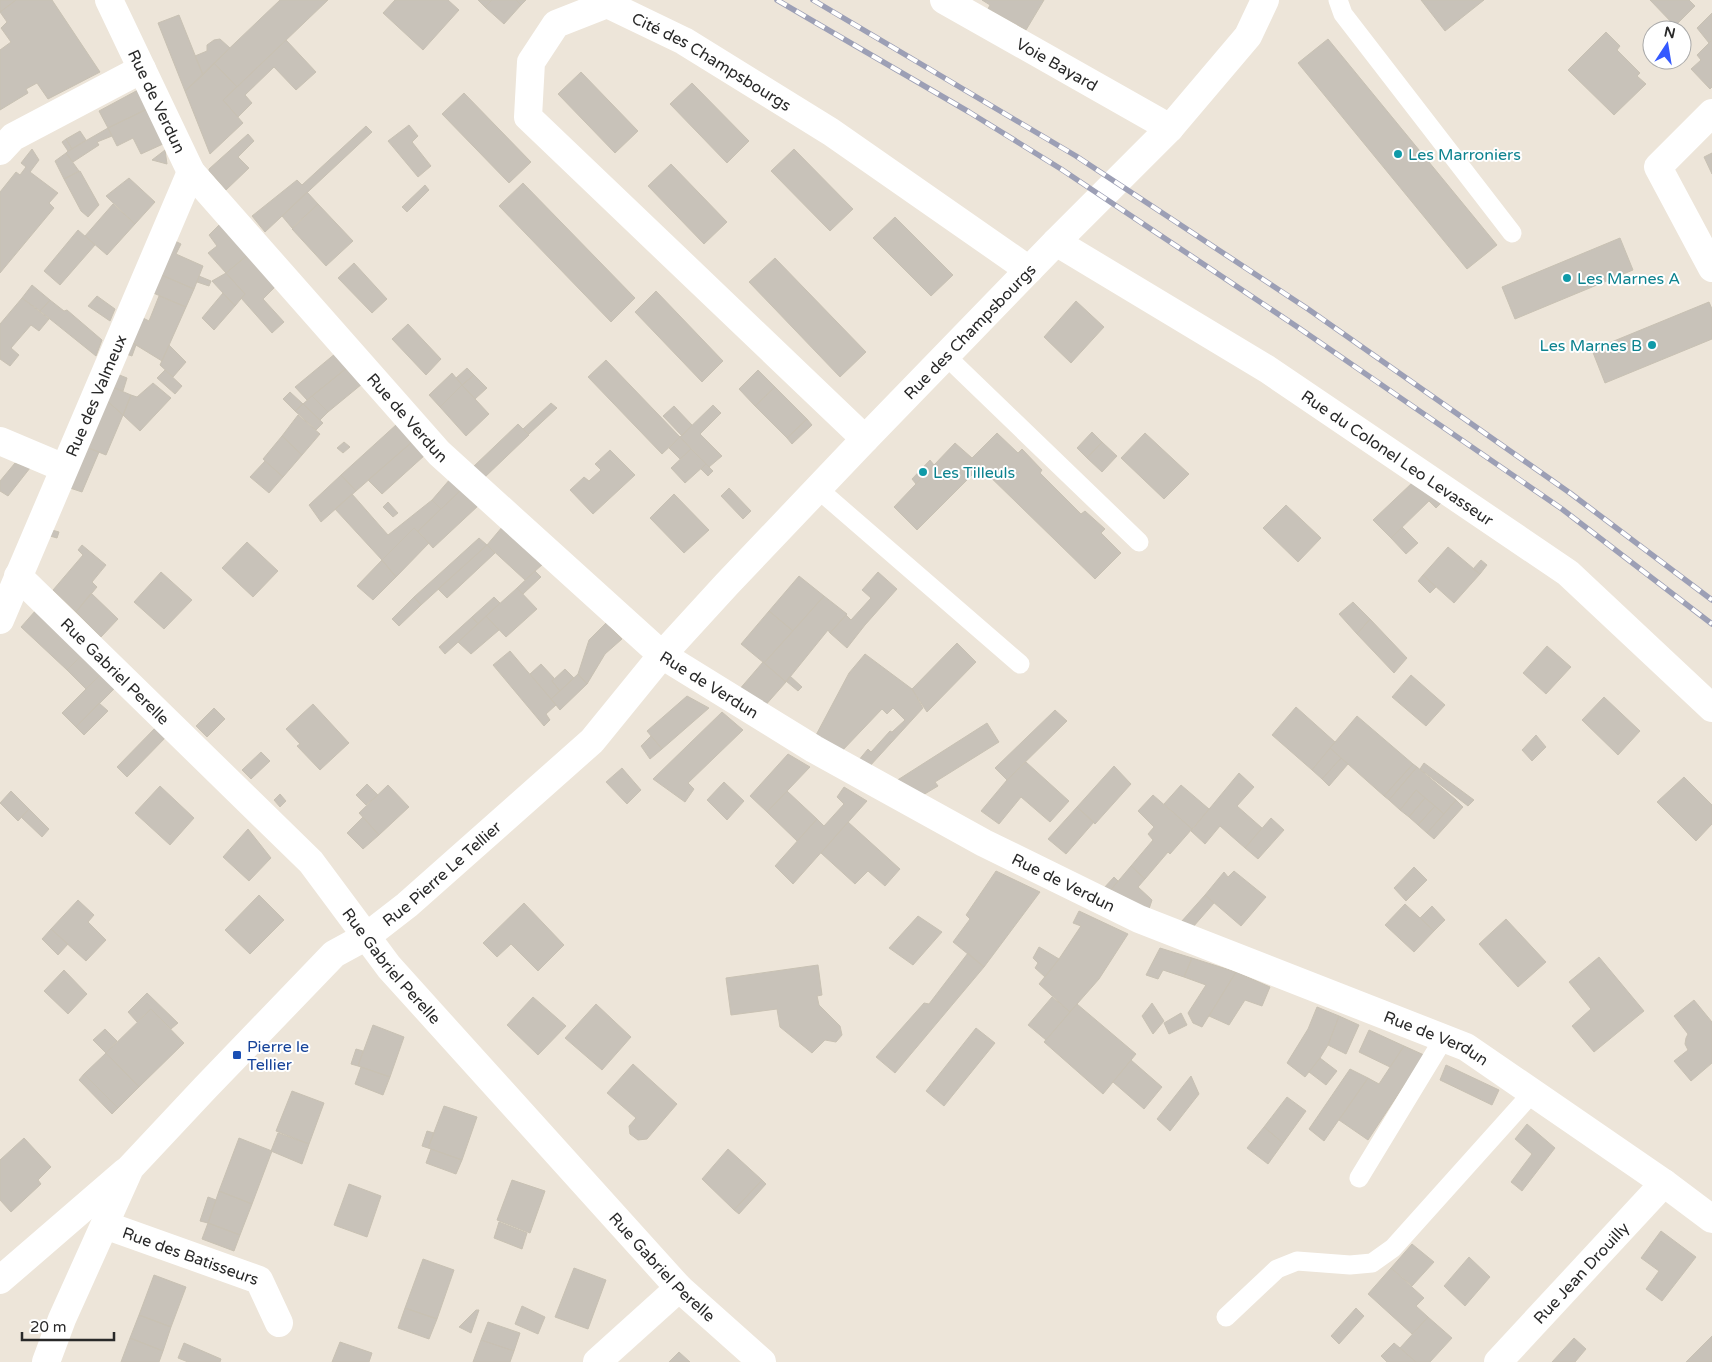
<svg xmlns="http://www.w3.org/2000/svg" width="1712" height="1362" font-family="'Varela Round',sans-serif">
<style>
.building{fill:#c8c2b9;stroke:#c8c1b3}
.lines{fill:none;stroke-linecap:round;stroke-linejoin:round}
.lane{stroke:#fff;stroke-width:19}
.street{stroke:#fff;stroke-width:28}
.rail-casing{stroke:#9c9fb5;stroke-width:5.5}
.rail{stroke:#fff;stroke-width:4;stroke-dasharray:11;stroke-linecap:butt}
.culture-dot{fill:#0f9aa8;stroke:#fff;stroke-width:2}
.transit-dot{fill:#1a4fb4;stroke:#fff;stroke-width:2}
.labels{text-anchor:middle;stroke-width:4;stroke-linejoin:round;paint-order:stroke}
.street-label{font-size:16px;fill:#292929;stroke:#fff}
.culture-label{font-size:16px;fill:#0d838f;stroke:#fff;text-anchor:start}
.transit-label{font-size:16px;fill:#164399;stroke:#fff;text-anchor:start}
</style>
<rect width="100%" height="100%" fill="#ede5d9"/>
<path class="building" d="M0 0H16L0 12Z
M16 0H52L100 72 48 99 37 83 26 89 28 93 0 110V50L11 42 1 28 7 22 0 12Z
M280 0H328L237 87 214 63Z
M395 0H448L459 10 423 50 383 13Z
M478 0H492L485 7Z
M492 0H516L521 5 504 24 485 7Z
M516 0H526L521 5Z
M982 0H1044L1026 30 988 9 990 5Z
M1421 0H1484L1445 31Z
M1650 0H1689L1695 6 1675 26Z
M1712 13V40L1709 43 1697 28Z
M179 15 203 75 185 91 158 23Z
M1606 32 1620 46 1617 50 1640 73 1637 76 1646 84 1614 115 1568 70Z
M220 39 230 48 203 75 195 56 207 51V45L214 40Z
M1328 39 1497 245 1467 269 1298 63Z
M286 40 316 72 296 90 274 67 245 95 252 103 238 117 223 100Z
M1712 40V87L1710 89 1691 69 1701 60 1697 55Z
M214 63 237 87 223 100 243 123 210 154 185 91Z
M581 72 638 131 615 153 558 94Z
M692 83 749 141 727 163 670 104Z
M138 90 147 109 108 128 99 111Z
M464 93 531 162 509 183 442 114Z
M147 109 163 144 141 154 133 138 117 146 108 128Z
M409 125 418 136 412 142 431 166 418 177 388 141Z
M366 126 372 132 265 232 252 216 297 180 302 185Z
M108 128 112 136 97 142 99 145 73 162 66 153 68 151Z
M80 131 86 140 72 149 66 139Z
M248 134 254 141 238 157 249 168 226 190 209 171V169Z
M66 139 72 149 68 151 62 142Z
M32 149 39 160 30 172 58 193 49 203 54 208 0 273V192L16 172 20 175 26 167 21 163Z
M794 149 853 209 830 231 771 171Z
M165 150 167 164 152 160Z
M66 153 79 171 64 179 55 161Z
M1712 153V174L1704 157Z
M671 164 727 222 704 244 648 186Z
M80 171 99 205 88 217 81 211 64 179Z
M129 178 155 202 135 224 106 196Z
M523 183 635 298 611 322 499 206Z
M425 185 429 190 407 212 402 207Z
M307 192 318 204 292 228 282 216Z
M113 204 135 224 107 255 85 236Z
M318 204 353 241 326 266 292 229Z
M895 217 953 275 931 296 873 238Z
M223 221 250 253 226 273 208 253 217 246 209 235Z
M78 230 95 245 60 285 44 271Z
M1620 238 1633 270 1515 319 1502 287Z
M173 240 181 244 176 254 203 266 194 289 159 274Z
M250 253 277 285 263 299 284 322 272 333 241 298 245 294 226 273Z
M775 258 866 352 840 377 749 282Z
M354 263 387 299 372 313 338 278Z
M226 273 245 294 235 306 212 281Z
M159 274 194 289 186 307 151 292Z
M199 276 211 281 209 286 197 282Z
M32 285 50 300 40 311 22 298Z
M656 291 723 361 702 382 635 312Z
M223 293 235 306 214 330 202 318Z
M97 296 115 309 110 321 88 306Z
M159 296 186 307 162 361 131 342 141 317 149 321Z
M22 298 49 319 39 331 31 325 11 348 19 355 10 366 0 359V324Z
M50 300 64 311 67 310 102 340 96 356 40 311Z
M1076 301 1104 327 1071 363 1044 337Z
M1709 302 1712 309V339L1605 383 1592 350Z
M408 324 441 359 426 375 392 339Z
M131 342 136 345 132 356 126 354Z
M169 345 186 362 173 377 160 365Z
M336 353 348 367 307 400 295 387Z
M606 360 680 437 662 454 588 377Z
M348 367 362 384 328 412 312 396Z
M467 368 474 375 462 385 456 378Z
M165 370 182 386 175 394 157 378Z
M758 370 775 387 755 406 739 389Z
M452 373 462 385 440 407 429 395Z
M117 374 127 378 123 391 112 387Z
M474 375 487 388 475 399 462 385Z
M153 383 171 398 140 431 123 415 131 395 137 397Z
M462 385 489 414 466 436 440 407Z
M112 387 131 395 123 415 106 400Z
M775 387 807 419 787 438 755 406Z
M290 392 303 404 295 411 283 399Z
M312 396 328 412 320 420 303 404Z
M106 400 123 415 106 455 86 447Z
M551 403 557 408 529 434 523 429Z
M303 404 323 423 316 430 295 411Z
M713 405 721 413 700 434 722 456 709 467 680 437Z
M674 406 692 425 682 436 663 416Z
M298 415 320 434 302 455 282 436Z
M807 419 812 425 792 444 787 438Z
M397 424 412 442 356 491 341 475Z
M518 424 529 435 484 478 473 467Z
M1092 432 1102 442 1087 458 1077 448Z
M997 433 1018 453 1022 449 1042 470 1040 473 1081 514 1085 511 1105 529 1101 533 1121 553 1095 579 980 467 917 530 894 507 955 443 972 458Z
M1145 433 1189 474 1164 499 1121 458Z
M282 436 302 455 283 477 263 459Z
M680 437 691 449 680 459 669 448Z
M344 442 350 447 343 453 337 448Z
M412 442 425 455 382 494 368 480Z
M1102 442 1117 456 1102 472 1087 458Z
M86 447 99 452 82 492 70 488Z
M691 449 706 464 685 483 671 468Z
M610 450 635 475 593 514 570 490 584 477 589 481 601 470 595 464Z
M930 460 934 465 916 484 912 479Z
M265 461 283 477 269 493 250 477Z
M15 463 30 468 8 496 0 491V481Z
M706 464 713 471 708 476 701 469Z
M341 475 356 491 321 522 309 505Z
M451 478 462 489 441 509 432 500Z
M1413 482 1433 497 1391 538 1373 520Z
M729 488 751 511 743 519 721 496Z
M462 489 479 505 433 548 418 531Z
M352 494 388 535 432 500 441 509 418 531 414 528 382 560 335 509Z
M674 494 709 530 684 553 650 518Z
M1433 497 1441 503 1436 508 1429 501Z
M388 502 398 513 393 517 383 507Z
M1286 505 1321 538 1298 562 1263 528Z
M503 526 543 564 525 580 487 545Z
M1402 527 1418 543 1406 554 1391 538Z
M414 528 429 543 396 577 382 560Z
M52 530 59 532 57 538 50 536Z
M479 538 487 545 421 605 414 597Z
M247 542 278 571 253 597 222 568Z
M82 545 106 565 92 582 97 587 76 612 53 590 83 555 78 550Z
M487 545 495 553 447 598 438 589Z
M1448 547 1480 574 1454 603 1423 575Z
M382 560 396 577 373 600 357 586Z
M1481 560 1487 565 1480 574 1473 569Z
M535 571 541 577 523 594 517 588Z
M161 572 192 600 164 629 134 602Z
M878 572 897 589 865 625 847 648 830 633 846 615 851 620 871 598 862 590Z
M1423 575 1436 587 1430 593 1418 581Z
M799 576 824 596 793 631 769 611Z
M517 588 537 609 506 637 486 616Z
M91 593 118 619 101 637 76 612Z
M824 596 847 614 830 633 828 630 786 682 764 663Z
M414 597 421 605 399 626 392 619Z
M494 597 500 603 478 624 472 617Z
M1353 602 1370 619 1357 634 1339 614Z
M36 610 83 654 67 670 21 627Z
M769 611 793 631 764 663 741 644Z
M486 616 499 630 471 654 458 642Z
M472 617 478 624 445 654 439 647Z
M1370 619 1407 658 1394 673 1357 634Z
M606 623 622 639 605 654 587 684 578 674 589 640Z
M957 643 976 662 927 712 912 689Z
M1547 646 1571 667 1546 694 1523 673Z
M510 651 556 705 546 714 550 720 544 726 493 665Z
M83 654 102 673 86 689 67 670Z
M865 654 912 689 923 708 869 767 858 761 868 749 871 752 890 731 892 732 905 720 893 708 887 714 882 709 841 752 815 737 849 673Z
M763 662 786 682 763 708 738 691Z
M541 664 554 678 552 681 560 691 551 699 530 674Z
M565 669 574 678 560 691 552 681Z
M102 673 116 687 76 727 62 713Z
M578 674 587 684 560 710 551 699Z
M1411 675 1445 705 1426 726 1392 697Z
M790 676 802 687 798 691 786 681Z
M687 696 709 708 662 749 647 731Z
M1604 697 1640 731 1618 755 1582 720Z
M99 703 108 711 84 735 76 727Z
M313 704 349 743 320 770 297 746 300 744 286 729Z
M1296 707 1335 742 1312 770 1272 735Z
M214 708 225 719 207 737 196 726Z
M1055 710 1067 721 1007 780 995 768Z
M722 712 743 730 688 783 694 789 685 802 653 779Z
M1357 716 1413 764 1384 796 1330 748Z
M987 723 999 742 935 782 938 786 923 795 896 781Z
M157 726 167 736 127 777 117 767Z
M1536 735 1546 747 1532 761 1522 750Z
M651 736 662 749 650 759 641 746Z
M1330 748 1341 758 1322 779 1312 770Z
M261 752 270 761 251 779 242 770Z
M788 754 810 767 767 812 750 796Z
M1341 758 1348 764 1329 786 1322 779Z
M1026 762 1069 801 1050 822 1021 797 999 824 981 811 1007 780Z
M1424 763 1474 800 1468 806 1420 769Z
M1413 764 1417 767 1389 800 1384 796Z
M1114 766 1131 784 1095 824 1077 807Z
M1417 767 1456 800 1444 814 1416 790 1400 810 1389 800Z
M622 768 641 790 627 804 606 782Z
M1239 773 1254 787 1237 806 1262 828 1245 848 1220 826 1205 844 1191 831Z
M1684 777 1712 805V824L1696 841 1657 802Z
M724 782 744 801 727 820 707 800Z
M367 784 378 795 366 805 356 795Z
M388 785 409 807 379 835 359 813Z
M1181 785 1209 809 1192 829 1164 804Z
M160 786 194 818 170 845 135 813Z
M844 787 867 801 793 884 775 866 817 819 824 826 844 804 837 797Z
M1416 790 1425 798 1409 817 1400 810Z
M11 791 29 809 18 821 0 803Z
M787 791 817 819 797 841 767 812Z
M280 794 286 801 280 807 274 800Z
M1153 795 1192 829 1170 854 1168 852 1145 879 1131 866 1153 840 1148 834 1154 827 1138 811Z
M1425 798 1435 806 1418 825 1409 817Z
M1456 800 1463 807 1434 839 1427 833Z
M1435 806 1444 814 1427 833 1418 825Z
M1077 807 1094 822 1066 854 1048 839Z
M29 809 49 829 42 837 21 817Z
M363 817 379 835 363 849 347 833Z
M1271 818 1284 830 1258 859 1245 848Z
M848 822 900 869 885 886 868 871 855 884 821 853Z
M248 829 271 858 249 881 223 857Z
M1131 866 1145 879 1138 887 1152 900 1149 909 1109 892Z
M1414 867 1427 880 1406 901 1394 888Z
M996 871 1040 892 984 967 953 942 970 919 966 915Z
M1234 871 1266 897 1241 926 1205 895 1224 872 1228 877Z
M1114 877 1118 881 1109 892 1103 889Z
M259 895 284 920 250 954 225 930Z
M1205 895 1214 903 1193 927 1181 922Z
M78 900 94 915 88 922 106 940 86 961 51 929Z
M524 903 564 945 538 971 511 944 497 957 483 943Z
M1405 904 1434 931 1414 952 1385 925Z
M1432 906 1445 920 1434 931 1420 918Z
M1079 911 1128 934 1099 979 1070 1012 1039 984 1059 959 1081 926 1073 923Z
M918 916 942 932 913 965 889 948Z
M1506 919 1546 962 1518 987 1479 944Z
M51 929 68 944 58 955 42 939Z
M1039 947 1059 959 1045 977 1035 968 1038 963 1033 958Z
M1160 948 1192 958 1184 977 1163 970 1158 979 1146 975Z
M968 953 984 967 895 1073 876 1057 924 1003 929 1004Z
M1599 957 1644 1011 1594 1052 1572 1026 1591 1009 1569 982Z
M1192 958 1236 972 1202 1027 1193 1023 1188 1013 1206 985 1184 977Z
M818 965 822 995 817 996 819 1005 840 1026 842 1035 836 1042 825 1040 812 1053 780 1027 777 1009 731 1015 726 978Z
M64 970 87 994 68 1014 44 991Z
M1236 972 1270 987 1262 1006 1245 1000 1229 1025 1209 1016Z
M147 993 178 1023 171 1029 151 1009 137 1022 128 1012Z
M533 997 566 1026 538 1055 507 1025Z
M1052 997 1070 1012 1046 1040 1028 1025Z
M1694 1000 1712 1022V1063L1691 1081 1674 1061 1688 1050 1685 1044 1686 1038 1688 1034 1674 1016Z
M1152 1003 1164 1021 1153 1034 1142 1016Z
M596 1004 631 1037 602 1070 565 1038Z
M1077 1004 1136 1054 1103 1094 1044 1042Z
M1317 1007 1339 1016 1328 1045 1320 1058 1305 1077 1287 1063 1308 1029Z
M151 1009 184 1043 139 1087 106 1053Z
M1181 1013 1187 1025 1169 1034 1164 1023Z
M1339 1016 1359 1025 1346 1054 1328 1045Z
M373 1025 404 1037 390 1077 358 1066Z
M976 1028 995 1043 944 1106 926 1091Z
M105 1029 117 1041 106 1053 93 1040Z
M1369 1030 1404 1046 1390 1067 1359 1052Z
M1404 1046 1424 1055 1368 1140 1339 1120 1368 1078 1379 1084Z
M356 1049 363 1051 358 1066 351 1064Z
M106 1053 139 1087 118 1108 84 1074Z
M1320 1058 1337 1071 1326 1085 1309 1072Z
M1131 1060 1162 1087 1144 1109 1113 1082Z
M633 1064 677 1104 647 1139 638 1140 630 1134 629 1126 636 1118 607 1093Z
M1446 1065 1499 1090 1492 1105 1440 1080Z
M361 1067 390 1077 383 1095 355 1084Z
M1350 1069 1368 1078 1324 1141 1309 1129Z
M84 1074 118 1108 112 1114 79 1080Z
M1191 1076 1199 1094 1170 1131 1157 1119Z
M292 1091 324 1103 309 1144 276 1131Z
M1287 1097 1306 1111 1283 1143 1264 1127Z
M444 1106 477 1117 462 1160 428 1148Z
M1527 1124 1555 1148 1522 1191 1511 1182 1532 1154 1515 1139Z
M1264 1127 1283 1143 1268 1164 1247 1148Z
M427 1131 434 1133 428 1148 422 1146Z
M278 1133 309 1144 302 1164 271 1151Z
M24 1138 51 1167 38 1180 41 1184 11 1212 0 1200V1160Z
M239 1138 272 1151 252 1204 219 1191Z
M431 1149 462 1160 456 1174 426 1163Z
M728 1149 762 1180 734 1210 702 1179Z
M512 1180 545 1191 530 1233 497 1220Z
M762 1180 766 1184 739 1214 734 1210Z
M349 1184 381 1196 367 1237 334 1225Z
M219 1191 252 1204 240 1235 208 1223Z
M208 1197 216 1200 208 1223 200 1221Z
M499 1222 527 1233 522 1249 494 1238Z
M208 1223 240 1235 234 1251 202 1239Z
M1661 1231 1696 1257 1662 1301 1646 1289 1659 1271 1641 1258Z
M1412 1244 1434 1262 1412 1286 1391 1268Z
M1469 1257 1490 1277 1465 1306 1444 1286Z
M423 1259 454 1270 437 1319 405 1308Z
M574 1268 606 1280 588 1329 555 1317Z
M1391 1268 1424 1298 1416 1306 1428 1317 1412 1334 1368 1294Z
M154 1275 186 1287 171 1327 139 1315Z
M522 1306 545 1317 538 1334 515 1324Z
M405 1308 437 1319 429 1339 398 1328Z
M1356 1308 1364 1316 1339 1344 1331 1336Z
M476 1310H479L471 1333 459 1327Z
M139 1315 171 1327 163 1351 130 1338Z
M1428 1317 1452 1338 1430 1362H1416L1400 1348Z
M488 1322 520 1333 514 1351 481 1340Z
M1712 1336V1362H1686Z
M130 1338 163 1351 159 1362H121Z
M1574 1338 1586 1349 1575 1362H1552Z
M481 1340 514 1351 510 1362H473Z
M340 1342 372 1353 369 1362H332Z
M184 1343 221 1359 220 1362H188L178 1358Z
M1394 1343 1400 1348 1416 1362H1387L1381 1356Z
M679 1352 690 1362H669Z"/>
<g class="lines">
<path class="lane" d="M1338 0 1343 14 1512 233
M946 356 1139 542
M818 489 1020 664
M1359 1178 1444 1038
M1226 1317 1277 1269 1297 1261 1350 1265 1372 1263 1393 1248 1533 1092"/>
<g class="street">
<path id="s1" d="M109 0 191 172 439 453 662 655 814 749 984 843 1139 919 1466 1047 1664 1183 1712 1219"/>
<path id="s2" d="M944 0 1170 128"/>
<path d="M1712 113 1658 167 1712 268"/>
<path d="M0 151 13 137 142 69"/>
<path id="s3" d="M1056 242 1267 369 1568 573 1712 708"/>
<path id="s4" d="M865 439 528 117 531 62 556 24 607 4 684 41 831 132 1029 270"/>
<path d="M0 441 64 468"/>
<path id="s5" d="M18 576 311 862 389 967 679 1288 762 1362"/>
<path id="s6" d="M0 620 191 172"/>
<path id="s7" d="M105 1225 259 1280 279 1323"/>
<path d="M0 1280 125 1172"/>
<path id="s8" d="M46 1362 62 1319 130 1168 205 1088 334 954 367 936 407 905 592 741 662 655 727 584 865 439 1056 242 1170 128 1248 36 1265 0"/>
<path d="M597 1362 679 1288"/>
<path id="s9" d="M1498 1362 1664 1183"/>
</g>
<defs>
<path id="rail" d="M777 0 969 112 1061 169 1296 326 1562 509 1712 624
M813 0 1076 156 1308 309 1570 493 1712 600"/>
</defs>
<use href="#rail" class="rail-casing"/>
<use href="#rail" class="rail"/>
</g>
<g class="culture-dot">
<circle cx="1398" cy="154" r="5"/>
<circle cx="1567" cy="278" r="5"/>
<circle cx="1652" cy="345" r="5"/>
<circle cx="923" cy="472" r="5"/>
</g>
<rect class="transit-dot" x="232" y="1050" width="10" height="10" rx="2.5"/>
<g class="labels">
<g class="street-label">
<text dy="6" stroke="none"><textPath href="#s4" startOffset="741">Cité des Champsbourgs</textPath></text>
<text dy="6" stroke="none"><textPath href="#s2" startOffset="130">Voie Bayard</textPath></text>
<text dy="6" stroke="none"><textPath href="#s1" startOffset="112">Rue de Verdun</textPath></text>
<text dy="6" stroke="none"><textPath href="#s8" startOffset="1400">Rue des Champsbourgs</textPath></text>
<text dy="6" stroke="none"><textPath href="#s6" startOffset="244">Rue des Valmeux</textPath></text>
<text dy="6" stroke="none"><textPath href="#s1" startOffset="518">Rue de Verdun</textPath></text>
<text dy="6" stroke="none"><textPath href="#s3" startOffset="404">Rue du Colonel Leo Levasseur</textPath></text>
<text dy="6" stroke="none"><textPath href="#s5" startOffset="136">Rue Gabriel Perelle</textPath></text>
<text dy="6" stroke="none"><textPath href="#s1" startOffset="922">Rue de Verdun</textPath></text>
<text dy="6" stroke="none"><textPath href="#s8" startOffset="642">Rue Pierre Le Tellier</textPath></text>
<text dy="6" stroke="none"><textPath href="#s1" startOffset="1328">Rue de Verdun</textPath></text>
<text dy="6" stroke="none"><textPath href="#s5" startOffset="541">Rue Gabriel Perelle</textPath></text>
<text dy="6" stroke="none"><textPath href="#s1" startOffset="1732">Rue de Verdun</textPath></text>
<text dy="6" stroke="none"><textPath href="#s7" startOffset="91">Rue des Batisseurs</textPath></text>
<text dy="6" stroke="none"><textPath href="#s5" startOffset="946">Rue Gabriel Perelle</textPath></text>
<text dy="6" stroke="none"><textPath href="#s9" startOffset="122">Rue Jean Drouilly</textPath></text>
</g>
<g class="culture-label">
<text x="1408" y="160">Les Marroniers</text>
<text x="1577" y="284">Les Marnes A</text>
<text x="1642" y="351" text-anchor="end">Les Marnes B</text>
<text x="933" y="478">Les Tilleuls</text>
</g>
<g class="transit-label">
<text x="247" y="1052">Pierre le<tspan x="247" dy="18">Tellier</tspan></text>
</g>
</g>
<g transform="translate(1667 45) rotate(12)"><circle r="24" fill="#ffffff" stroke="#a9a9a9"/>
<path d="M0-4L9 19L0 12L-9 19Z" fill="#3459ff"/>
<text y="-8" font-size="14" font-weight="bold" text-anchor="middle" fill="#292929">N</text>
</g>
<path d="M22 1332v8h92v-8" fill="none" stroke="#292929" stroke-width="2.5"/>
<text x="30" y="1332" font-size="15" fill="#292929" stroke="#ffffff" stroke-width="4" paint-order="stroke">20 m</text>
</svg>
